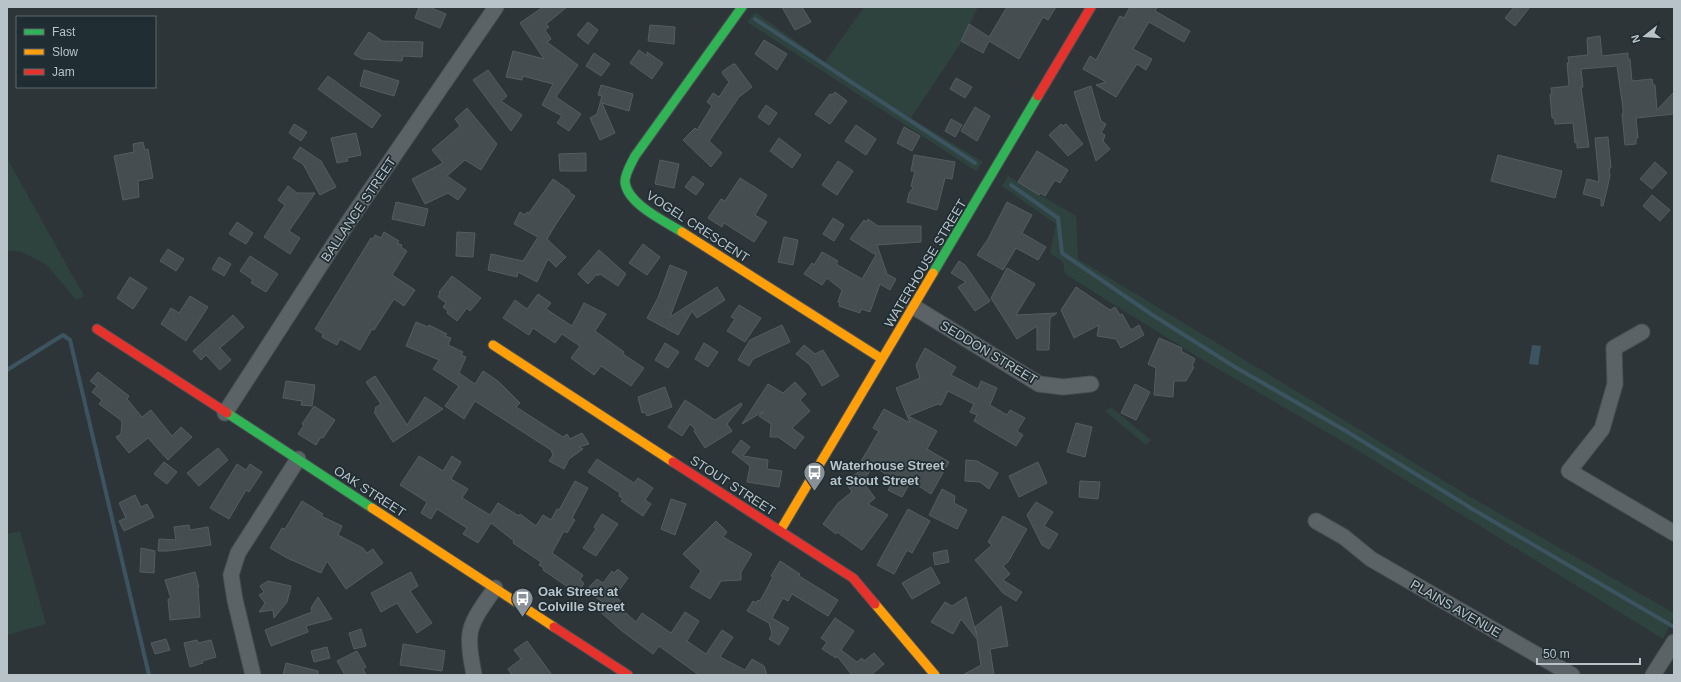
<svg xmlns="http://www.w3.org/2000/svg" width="1681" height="682" font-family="Helvetica,sans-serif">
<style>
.green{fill:#2e423e}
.water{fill:#3c545f}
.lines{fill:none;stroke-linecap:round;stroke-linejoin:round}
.stream{stroke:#3c545f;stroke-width:4}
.building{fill:#464d50;stroke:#555d61}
.street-casing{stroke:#4a5154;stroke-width:17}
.fast-casing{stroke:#4a5154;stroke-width:11}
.slow-casing{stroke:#4a5154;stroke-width:11}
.jam-casing{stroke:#4a5154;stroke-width:11}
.street{stroke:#5c6367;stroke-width:15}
.fast{stroke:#30b455;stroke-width:9}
.slow{stroke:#ff9f0a;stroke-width:9}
.jam{stroke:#e5322d;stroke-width:9}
.labels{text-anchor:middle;stroke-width:3.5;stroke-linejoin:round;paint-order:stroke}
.street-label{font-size:13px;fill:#b8c3c9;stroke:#202d33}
.poi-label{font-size:13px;font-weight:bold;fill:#b8c3c9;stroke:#202d33;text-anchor:start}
</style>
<rect width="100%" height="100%" fill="#2d3539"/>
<path class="green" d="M864 7H978L959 46 911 118 983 162 976 171 747 22 755 12 825 62Z
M7 158 84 296 76 300 47 265 22 252 7 250Z
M1008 176 1076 216 1078 259 1474 499 1674 613V616L1663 639 1352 447 1203 360 1065 274 1063 262 1050 253 1056 224 1002 186Z
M1111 407 1151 440 1146 445 1105 411Z
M20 531 46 624 7 635V534Z"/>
<path class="water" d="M1532 345 1541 346 1538 365 1529 364Z"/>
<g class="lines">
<path class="stream" d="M755 19 975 163
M1011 185 1058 218 1062 253 1151 314 1235 367 1346 431 1474 510 1674 627
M7 370 63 335 70 340 149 675"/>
</g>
<path class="building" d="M419 7H429L446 14 440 28 415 18Z
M543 7H567L546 24 549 27 545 30 551 39 547 42 578 65 556 97 581 114 569 131 557 123 562 116 542 105 553 84 523 76 522 80 506 77 513 51 544 59 520 23Z
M782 7H802L811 22 795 30Z
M1007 7H1056L1048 20 1043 17 1019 59 989 41 983 53 961 41 969 24 989 37Z
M1130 7H1157L1155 11 1190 31 1184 42 1149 22 1133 49 1152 59 1146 70 1137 64 1116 97 1096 85 1106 82 1083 69 1090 56 1096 60 1120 16 1124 18Z
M1514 7H1530L1515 26 1505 18Z
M588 22 598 30 588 44 577 35Z
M650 25 675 27 674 44 648 41Z
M369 32 381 40 380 41 423 42 422 57 403 56 402 61 362 59 354 54Z
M1600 36 1602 56 1628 53V59H1630L1632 81 1652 79 1653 85H1655L1657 110 1674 92V114L1636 118 1638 138H1636V144L1625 145 1622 114H1623V108L1617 66 1581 69 1583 87H1581L1589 147 1577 148V142L1575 143 1573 123 1555 124 1554 118H1552L1550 94H1552L1551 88 1569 86 1567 63H1569L1568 57 1588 55 1587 38Z
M764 40 787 54 777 70 755 54Z
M639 50 647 56V52L663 63 652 79 630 63Z
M594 53 610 64 601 76 586 66Z
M733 64H735L752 87 739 97 709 141 722 153 711 167 683 140 695 128 697 130 712 106 707 102 713 93 719 97 729 82 722 73 723 71Z
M364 70 399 81 394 96 360 86Z
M488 70 507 96 501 101 522 115 511 131 473 80Z
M328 76 381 115 372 128 318 89Z
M956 78 972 87 965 98 950 89Z
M601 85 633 94 629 111 602 103 615 133 600 140 590 118 597 114 602 96 598 95Z
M1091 86 1101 121 1106 124 1101 133 1105 135 1103 141 1110 149 1096 161 1074 92Z
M835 92 847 101 830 124 815 114 830 94 832 95Z
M766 105 777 113 769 125 758 117Z
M975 107 990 116 977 141 961 131Z
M467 108 497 144 481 170 465 160 447 176 466 189 458 200 448 193 425 204 412 179 443 163 432 150 460 126 455 119Z
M951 119 962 125 955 137 945 131Z
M294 124 307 132 301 141 289 133Z
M1061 124 1063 126 1066 124 1083 144 1068 156 1049 135Z
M856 125 876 139 866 155 845 141Z
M904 127 920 136 912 151 897 143Z
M356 133 361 155 347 158 348 161 337 163 331 138Z
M1608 137 1611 168H1609L1610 176 1603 206H1601V199L1583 194 1587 179 1599 182 1595 138Z
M779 138 801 155 792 168 770 151Z
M143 142 145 150 148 149 153 178 138 181 139 197 123 200 114 156 134 152 133 144Z
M300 147 321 161 336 187 320 195 303 164 293 158Z
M1037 151 1068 170 1060 183 1055 180 1045 196 1040 193 1039 195 1018 182Z
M586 153V171H560L559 154Z
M914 155 955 162 952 179 945 178 937 210 907 202 909 193 913 188 911 186 915 171H911Z
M1498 155 1562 171 1555 198 1491 181Z
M660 160 679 164 674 188 655 184Z
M838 161 853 171 837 195 822 185Z
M1655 162 1667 173 1652 189 1640 179Z
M693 176 704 184 696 195 685 187Z
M740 178 767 195 755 215 767 222 754 242 724 223 722 227 708 218 721 199 725 201Z
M553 179 570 191 569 192 575 196 556 224 547 239 566 257 556 267 548 259 537 282 518 272 517 277 488 270 491 254 523 261 538 237 514 224 520 212 525 215 527 212 529 213Z
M288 186 297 193H315L289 231 300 238 290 254 264 237 285 205 278 200Z
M1652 195 1670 210 1660 221 1643 206Z
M396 202 428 209 424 226 392 219Z
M1007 202 1032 215 1022 233 1046 247 1038 260 1016 248 1003 270 977 255 988 239Z
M833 218 844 225 834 241 823 234Z
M868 219 878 226H921V242L877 245 887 274 896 279 890 290 880 284 870 312 861 309 860 313 839 306 840 303 838 302 842 290 827 278 822 285 804 274 812 263 814 265 822 252 838 261 836 264 862 279 876 255 850 239 864 220 866 222Z
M237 222 253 233 246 244 229 234Z
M384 232 399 241 397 243 402 245 401 247 407 251 392 275 415 290 404 306 394 299 374 330 372 329 360 350 340 339 337 345 322 337 323 334 315 329 371 238 373 239 375 235 381 238Z
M457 232 475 233 473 257 456 256Z
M784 237 798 240 793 265 778 262Z
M643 244 660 257 647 275 629 263Z
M168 249 184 259 176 271 160 261Z
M599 250 626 274 618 286 600 274 598 276 597 274 588 284 578 274Z
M250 256 278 274 266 292 251 283 253 280 240 271Z
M219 257 231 264 224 276 212 269Z
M959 261 965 265 990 301 975 311 958 287 966 282 951 273Z
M670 265 687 272 670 317 717 287 725 300 697 318 692 311 678 335 647 318 658 298Z
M1007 268 1035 284 1016 315 1057 313 1050 318 1049 350H1037V326L1017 339 991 298Z
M452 276 481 298 470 311 467 308 457 321 447 313 448 311 443 307 446 303 438 297 440 293 439 292Z
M130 277 147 288 133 309 117 298Z
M1076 287 1110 310 1115 307 1120 315 1122 314 1131 330 1139 325 1144 335 1121 348 1116 339 1097 336 1099 325 1074 338 1061 310Z
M538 294 551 303 546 309 572 326 584 303 606 314 595 331 624 352 623 354 644 368 631 386 601 366 594 375 571 358 580 346 562 334 555 343 533 328 529 335 503 318 515 300 527 309Z
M190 296 208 307 186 341 161 324 171 308 179 313Z
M739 305 761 318 745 342 727 331 735 319 731 317Z
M233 315 244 327 220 348 231 360 220 370 206 355 201 360 193 351Z
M416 322 428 327 429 325 447 334 445 336 451 338 448 345 463 352 461 355 466 357 459 373 475 384 483 371 498 381 520 403 516 407 563 437 567 434 570 439 582 433 589 444 579 447 583 449 569 459 564 469 549 461 553 455 551 450 475 401 464 419 445 406 459 386 433 369 439 360 406 346Z
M782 325 790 342 753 359 749 366 738 360 750 340Z
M1159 338 1182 348 1181 351 1195 359 1192 366 1194 367 1186 381H1174L1173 397 1154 395 1156 368 1148 364Z
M665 343 679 352 668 368 655 360Z
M704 343 718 352 708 367 695 359Z
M804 345 815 354 823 350 839 376 822 386 810 365 796 354Z
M925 348 956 367 951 375 978 389 981 381 997 388 990 405 1007 415 1010 410 1025 418 1017 431 1023 435 1016 446 974 421 977 415 970 412 974 404 948 391 941 405 938 404 908 416 937 431 927 449 949 462 931 494 911 481 902 497 888 490 894 479 873 466 863 482 875 498 868 504 888 515 862 550 837 532 836 534 823 524 838 503 852 492 845 482 865 467 860 463 879 431 873 428 884 409 910 423 896 388 920 378 916 365Z
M98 372 129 396 127 399 142 417 151 410 172 436 181 427 192 437 168 460 148 438 129 453 116 437 121 434 122 421 99 404 102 400 92 392 97 386 90 381Z
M375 376 407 425 425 397 443 409 393 442 374 412 376 410 375 408 381 404 366 382Z
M286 381 315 385 312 406 301 405 302 401 283 398Z
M795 382 806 394 800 400 810 411 792 428 804 437 795 449 778 437H770L771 424 759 416 764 411 742 424 768 384 783 393Z
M1135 384 1150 392 1136 420 1121 413Z
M665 387 672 407 647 416 645 412 642 413 638 397Z
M685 400 715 420 741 403 742 405 727 424 732 431 705 448 694 431 695 429 690 424 682 436 668 427Z
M314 406 335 420 323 438 321 437 316 445 298 434 304 425 302 424Z
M1076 423 1092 427 1085 457 1067 452Z
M741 440 750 447 743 456 768 460 767 469 782 471 779 487 747 482 750 466 732 452Z
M218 448 228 460 199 486 187 473Z
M419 456 443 471 452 456 461 462 451 479 468 489 462 498 490 515 498 503 519 516 520 514 536 526 543 515 551 520 557 509 559 510 575 481 588 488 572 518 575 520 567 533 564 531 552 553 583 575 580 580 584 583 578 594 543 570 544 568 539 565 541 562 513 543 514 541 491 523 478 543 463 534 467 528 437 509 431 519 421 513 427 502 400 485Z
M597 459 634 483 638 478 653 488 645 500 651 504 643 516 621 501 623 499 619 496 620 493 588 472Z
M966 460 977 461 998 473 989 489 980 482 965 481Z
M164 462 177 472 167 484 154 474Z
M1038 462 1047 483 1019 497 1009 476Z
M237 464 246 470 250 464 262 472 249 492 246 490 229 519 210 508Z
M1080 481 1100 482 1098 499 1079 497Z
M942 489 955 496 954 503 967 510 957 529 929 515Z
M135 495 141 507 147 504 154 517 124 531 119 521 126 518 119 503Z
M671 499 686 504 675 535 661 529Z
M302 501 323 514 321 516 342 526 338 535 363 548 367 553 373 549 383 563 346 589 327 561 321 573 287 558 270 548 282 528 285 529Z
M1036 502 1053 512 1044 526 1058 534 1049 549 1042 545 1027 515Z
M908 509 930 521 912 553 907 550 894 574 877 565Z
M602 514 618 524 596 556 583 548 596 529 594 527Z
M1003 516 1027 529 1008 562 1003 566 1010 574 1003 580 1022 592 1016 601 1003 593 975 560 992 545 988 542Z
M716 521 727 532 723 537 752 554 741 572V580L721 581 710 599 690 587 701 571 683 554Z
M189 525 190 530 208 527 211 545 168 551H158L159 539 176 540 174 527Z
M141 548 155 551 154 573 140 572Z
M947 550 949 562 935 565 933 553Z
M780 561 800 574 799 576 838 600 828 616 792 594 788 601 783 598 772 618 789 628 779 645 769 639 772 634 769 623 747 611 753 601 756 603 758 600 760 601 773 577 771 576Z
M931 567 940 583 912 599 902 583Z
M618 569 628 578 615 596 623 603 619 607 636 622 642 613 671 633 685 612 699 621 687 641 706 654 722 630 733 637 720 657 745 670 752 659 764 666 767 675H699L659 646 653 654 622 631 597 609 603 602 585 591 597 579 603 583 612 571 614 573Z
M195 572 199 587 198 588 200 617 170 620 168 599H171L165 580Z
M411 572 418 586 410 591 432 623 417 633 397 603 381 612 371 593Z
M268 581 291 586 287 602 274 618 273 610 259 612 265 603 259 595 264 592 260 586Z
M318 597 332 619 306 626 308 632 271 646 265 630 312 612 311 608Z
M966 597 977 636 975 627 1001 606 1008 646 990 649 994 675H963L981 665 977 639 961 619 953 634 931 622 945 602 952 606Z
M835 618 854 631 841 650 857 662 862 658 864 661 874 653 884 664 871 675H852L837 656 836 658 822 649 827 642 821 638Z
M361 629 366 646 354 649 349 633Z
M166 639 170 650 155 654 151 643Z
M197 640 198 643 211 640 216 657 202 661 203 663 190 667 184 643Z
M527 641 552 675H512L508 669 521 659 514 650Z
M403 644 445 651 442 671 400 665Z
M327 647 330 658 314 662 311 651Z
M357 651 366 667 363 669 366 675H345L337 661Z
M286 663 318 671V675H283Z"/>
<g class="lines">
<defs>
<path id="street" d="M914 307 1039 384 1063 387 1091 384
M1642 332 1614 348 1615 384 1602 429 1569 471 1674 533
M225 413 347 224 496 7
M1316 521 1344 537 1371 559 1572 675
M253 675 235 600 231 575 238 553 298 459
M474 675C472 662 468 648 470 634 472 618 486 602 495 588
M1653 675 1674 642"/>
<path id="fast" d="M682 232C666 222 627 204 625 182 625 173 631 164 635 156L742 7
M933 273 1038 96
M227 413 372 508"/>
<path id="slow" d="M682 232 882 359
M493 345 673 462
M372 508 554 627
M780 531 933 273
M875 604 935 675"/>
<path id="jam" d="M1038 96 1091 7
M97 329 227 413
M673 462 853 578 875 604
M554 627 628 675"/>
</defs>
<use href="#street" class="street-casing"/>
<use href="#fast" class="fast-casing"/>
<use href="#slow" class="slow-casing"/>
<use href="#jam" class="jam-casing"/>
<use href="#street" class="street"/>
<use href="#fast" class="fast"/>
<use href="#slow" class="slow"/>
<use href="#jam" class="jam"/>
</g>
<defs>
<symbol id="bus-pin" viewBox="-11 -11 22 30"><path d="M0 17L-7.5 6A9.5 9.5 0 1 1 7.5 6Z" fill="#879197" stroke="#202d33"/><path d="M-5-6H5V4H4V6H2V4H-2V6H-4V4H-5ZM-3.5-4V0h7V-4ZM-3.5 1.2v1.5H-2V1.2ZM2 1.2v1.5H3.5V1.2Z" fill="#fff"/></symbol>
</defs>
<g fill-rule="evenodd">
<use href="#bus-pin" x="802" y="460" width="25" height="34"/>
<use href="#bus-pin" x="510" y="586" width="25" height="34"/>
</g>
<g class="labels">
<g class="street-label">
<text transform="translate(358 209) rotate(-56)" y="5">BALLANCE STREET</text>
<text transform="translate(698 226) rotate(33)" y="5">VOGEL CRESCENT</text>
<text transform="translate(925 263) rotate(-59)" y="5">WATERHOUSE STREET</text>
<text transform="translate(989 352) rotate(31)" y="5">SEDDON STREET</text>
<text transform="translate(733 485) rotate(33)" y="5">STOUT STREET</text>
<text transform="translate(370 491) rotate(33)" y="5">OAK STREET</text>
<text transform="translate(1456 608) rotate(30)" y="5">PLAINS AVENUE</text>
</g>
<g class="poi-label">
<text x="830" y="470">Waterhouse Street<tspan x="830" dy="15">at Stout Street</tspan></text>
<text x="538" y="596">Oak Street at<tspan x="538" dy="15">Colville Street</tspan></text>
</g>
</g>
<rect width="1681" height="682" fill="none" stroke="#b8c3c9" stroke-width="16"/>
<rect x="16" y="16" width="140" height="72" fill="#202d33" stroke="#5d696f"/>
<rect x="24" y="29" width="20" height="6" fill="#30b455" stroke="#5d696f"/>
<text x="52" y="36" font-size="12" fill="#b8c3c9">Fast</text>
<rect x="24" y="49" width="20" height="6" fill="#ff9f0a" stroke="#5d696f"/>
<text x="52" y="56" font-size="12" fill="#b8c3c9">Slow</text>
<rect x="24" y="69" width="20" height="6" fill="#e5322d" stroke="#5d696f"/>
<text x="52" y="76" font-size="12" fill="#b8c3c9">Jam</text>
<g transform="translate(1645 36) rotate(253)" stroke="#202d33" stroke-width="3" paint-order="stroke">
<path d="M0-3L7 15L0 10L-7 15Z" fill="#b8c3c9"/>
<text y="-6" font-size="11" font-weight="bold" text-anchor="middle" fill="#b8c3c9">N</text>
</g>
<path d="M1537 658v6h103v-6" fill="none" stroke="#b8c3c9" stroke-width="2"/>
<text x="1543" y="658" font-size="12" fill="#b8c3c9" stroke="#202d33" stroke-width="3" paint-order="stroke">50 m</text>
</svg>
